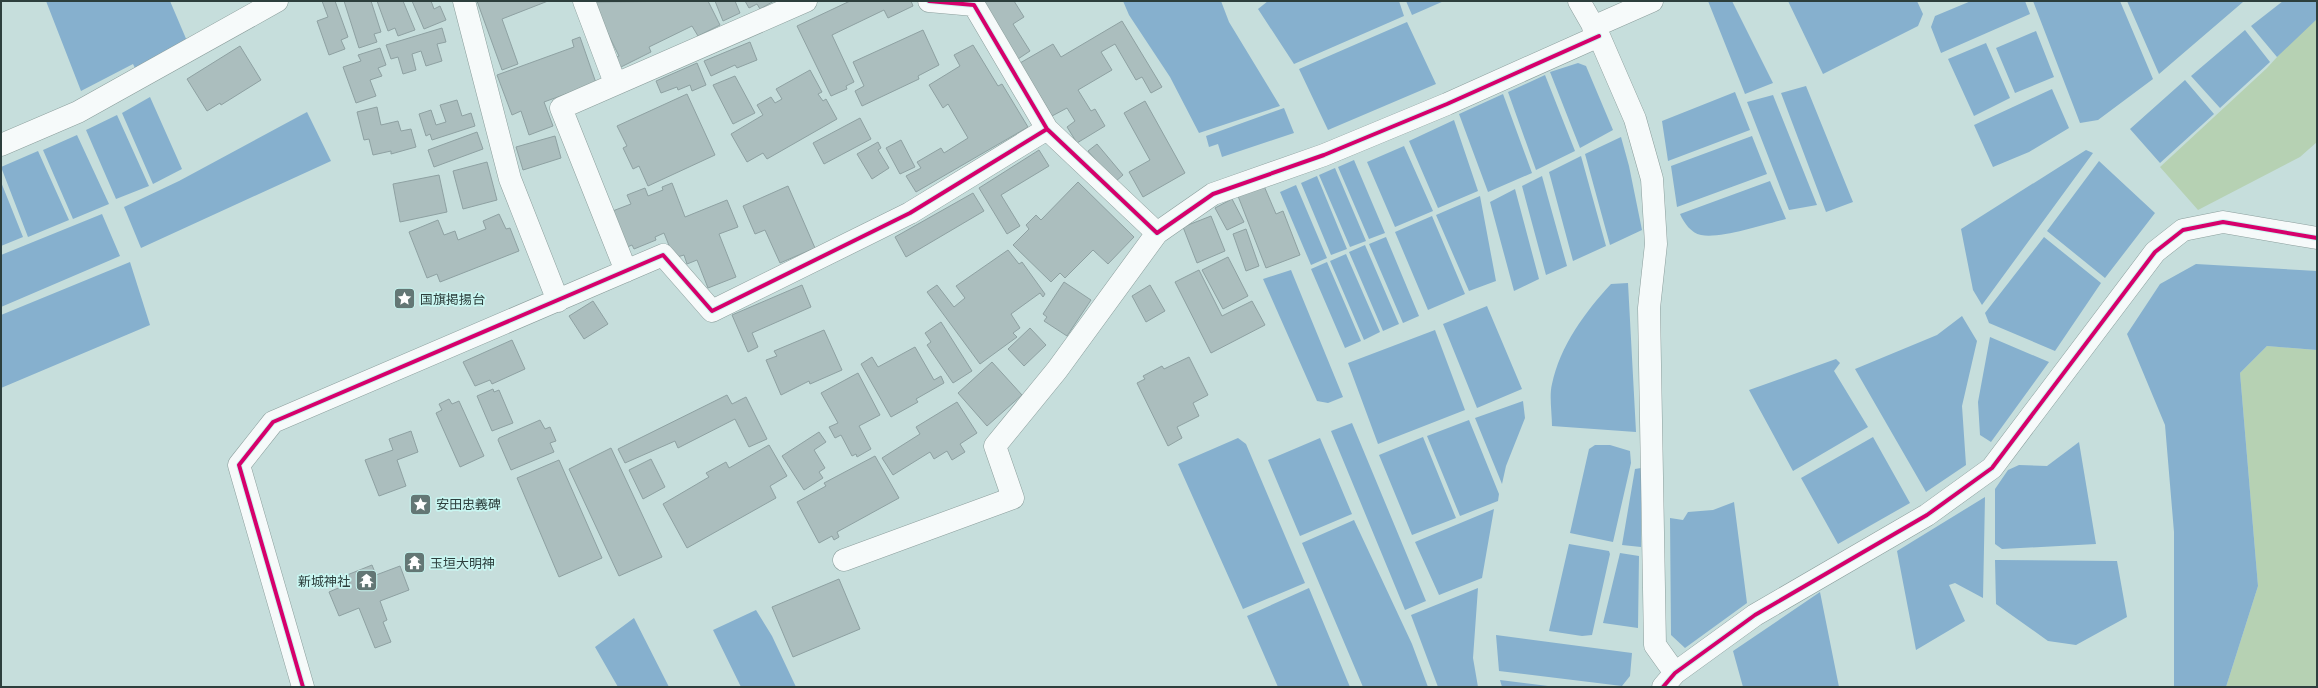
<svg xmlns="http://www.w3.org/2000/svg" width="2318" height="688" font-family="'Asap Condensed','Noto Sans JP',sans-serif">
<style>
.green{fill:#b6d1b3}
.water{fill:#86b0ce}
.building{fill:#abbebe;stroke:#8ea1a2}
.lines{fill:none;stroke-linecap:round;stroke-linejoin:round}
.street-casing{stroke:#8b9e9c;stroke-width:23}
.street{stroke:#f6fafa;stroke-width:22}
.cycleway-casing{stroke:#c9f6f1;stroke-width:6}
.cycleway{stroke:#d6006c;stroke-width:4}
.labels{text-anchor:middle;stroke-width:3.5;stroke-linejoin:round;paint-order:stroke}
.poi-label{font-size:13px;fill:#2d3f3d;stroke:#c9f6f1;text-anchor:start}
</style>
<rect width="100%" height="100%" fill="#c6dedc"/>
<path class="green" d="M2317 13V142L2300 157 2198 210 2160 167 2267 68Z
M2267 346 2317 350V687H2226L2258 586 2240 373Z"/>
<path class="water" d="M46 1H170L187 41 136 70 133 64 81 91Z
M1123 1H1221L1229 22 1280 106 1199 133 1170 77 1129 15Z
M1268 1H1399L1404 16 1294 64 1258 9Z
M1406 1H1444L1412 15Z
M1708 1H1732L1773 83 1745 94Z
M1788 1H1917L1923 14 1918 26 1823 74Z
M1971 1H2025L2030 14 1941 53 1931 27 1935 16Z
M2033 1H2120L2153 79 2098 120 2080 123Z
M2127 1H2242L2243 2 2159 74Z
M2283 1H2317V19L2277 57 2251 26Z
M1407 22 1436 84 1328 130 1299 69Z
M2245 30 2270 62 2220 108 2191 76Z
M2036 31 2054 77 2015 93 1996 48Z
M1986 43 2010 98 1974 116 1948 59Z
M1578 63 1586 66 1613 130 1580 148 1550 72Z
M1545 75 1575 151 1536 170 1508 92Z
M2185 80 2214 114 2160 163 2130 129Z
M1806 86 1853 202 1826 212 1781 93Z
M2052 89 2069 128 2029 152 1993 167 1974 125Z
M1735 92 1750 130 1668 161 1662 121Z
M1503 94 1532 173 1488 192 1459 114Z
M1773 95 1817 205 1789 210 1747 102Z
M150 97 182 169 153 184 122 113Z
M1284 108 1294 133 1222 157 1218 144 1209 147 1206 136Z
M307 112 331 161 141 248 124 207 179 181Z
M117 115 149 186 116 199 86 130Z
M1454 120 1478 191 1438 208 1409 141Z
M77 135 109 204 73 219 43 150Z
M1752 136 1767 174 1677 207 1671 166Z
M1621 137 1629 166 1642 230 1610 245 1585 154Z
M1404 146 1433 211 1395 227 1367 162Z
M2086 150 2093 153 1982 305 1973 290 1961 229Z
M38 151 69 220 28 237 1 167Z
M1581 156 1606 246 1573 261 1549 172Z
M1354 160 1385 233 1369 239 1338 167Z
M2099 161 2155 213 2105 278 2047 231Z
M1335 168 1366 241 1350 247 1319 175Z
M1317 176 1347 249 1331 255 1301 183Z
M1542 176 1567 266 1546 275 1522 186Z
M1770 181 1786 219C1765 224 1721 239 1701 235 1691 233 1684 223 1680 214Z
M1 182 23 237 1 246Z
M1296 185 1327 258 1311 265 1280 192Z
M1515 189 1539 279 1514 291 1490 202Z
M1480 196 1496 281 1469 291 1436 215Z
M102 214 120 256 1 307V255Z
M1432 216 1465 294 1428 310 1395 232Z
M1386 237 1419 316 1403 323 1369 244Z
M2044 237 2101 283 2055 351 1989 323 1985 313Z
M1365 245 1399 324 1383 331 1349 252Z
M1346 254 1380 332 1364 340 1330 261Z
M130 262 150 325 1 388V315Z
M1327 262 1361 341 1345 348 1311 269Z
M2196 264 2317 271V350L2267 346 2240 373 2258 586 2226 687H2174V532L2165 425 2127 334 2160 284Z
M1291 270 1343 397 1328 403 1317 401 1263 279Z
M1628 283 1636 432 1552 426C1552 413 1549 396 1552 384 1560 346 1585 312 1611 284Z
M1487 306 1522 389 1477 408 1443 324Z
M1962 316 1977 341 1962 406 1966 465 1926 492 1855 369 1937 335Z
M1435 330 1465 410 1378 444 1348 363Z
M1990 337 2049 362 1991 442 1980 435 1978 402Z
M1836 359 1840 363 1834 371 1868 427 1793 471 1749 390Z
M1523 401 1525 418 1506 466 1502 484 1475 418Z
M1469 420 1499 494 1498 501 1460 516 1427 436Z
M1352 423 1426 601 1405 610 1331 431Z
M1423 437 1456 518 1412 535 1379 455Z
M1873 437 1910 503 1838 544 1801 478Z
M1238 438 1246 444 1305 583 1243 609 1178 464Z
M1320 438 1352 514 1300 536 1268 460Z
M2079 442 2096 544 2002 549 1995 544V489L2008 470 2019 465 2047 466Z
M1595 445H1610L1630 451 1631 463 1613 542 1570 533 1589 449Z
M1641 468V547L1622 545 1635 469Z
M1985 497 1983 598 1955 583 1949 585 1965 621 1916 650 1897 551Z
M1734 502 1747 603 1685 648 1671 635 1670 518 1683 520 1688 512 1713 510Z
M1494 509 1482 578 1439 595 1415 542Z
M1354 520 1412 644 1428 687H1363L1302 543Z
M1569 544 1609 551 1610 554 1592 635 1582 636 1549 631Z
M1620 553 1639 556 1638 628 1603 623Z
M1995 560 2117 561 2127 617 2076 645 2048 641 1996 604Z
M1309 588 1350 687H1278L1247 616Z
M1478 588 1473 658 1478 687H1438L1411 615Z
M1820 592 1839 687H1743L1733 651Z
M756 610 772 636 796 687H741L713 630Z
M634 618 669 687H618L595 647Z
M1496 635 1632 653 1630 676 1622 686 1499 671Z
M1500 680 1556 687H1502Z"/>
<path class="building" d="M322 1H335L348 37 341 40 345 49 329 55 317 21 328 17Z
M344 1H371L381 32 374 34 377 42 359 48Z
M377 1H403L415 30 398 36 395 28 388 31Z
M412 1H431L434 9 440 6 446 20 424 29Z
M477 1H548L502 19 518 64 502 70Z
M708 1 720 25 698 36 692 26 649 47 651 52 617 69 612 59 619 56 592 2Z
M715 1H735L740 13 723 21Z
M745 1H774L760 9 757 4 749 8Z
M850 1H911L913 6 888 18 884 10 832 35 854 82 846 86 847 89 831 96 797 26Z
M983 1H1014L1024 17 1013 24 1030 51 1018 59Z
M1122 21 1162 87 1151 93 1142 77 1136 80 1115 44 1101 52 1112 70 1078 90 1091 111 1095 109 1105 126 1077 143 1067 127 1075 121 1067 108 1052 116 1020 63 1053 44 1061 57Z
M442 28 446 42 437 44 442 61 426 66 421 51 412 54 416 70 403 74 398 57 391 59 386 45Z
M923 30 939 65 918 76 919 79 862 106 855 91 864 86 853 62Z
M580 37 596 83 544 102 553 126 529 135 521 111 512 115 497 75 574 47 572 40Z
M750 42 757 60 737 68 735 65 711 76 704 61Z
M973 45 998 86 1002 84 1028 127 916 192 906 176 921 168 917 162 941 148 944 153 968 138 948 104 943 108 929 85 960 66 954 55Z
M240 46 261 80 221 105 220 103 207 111 187 79Z
M380 48 386 65 378 68 382 76 370 80 376 96 356 103 343 67 361 61 358 55Z
M697 63 706 85 692 91 690 85 678 90 677 87 661 93 656 81Z
M810 70 822 92 818 94 823 101 826 99 837 119 767 159 763 153 747 162 731 134 763 115 757 105 771 97 775 103 782 99 776 89Z
M735 76 755 113 733 124 713 85Z
M687 94 715 155 648 186 639 166 633 169 623 148 627 146 617 126Z
M457 100 462 116 471 113 475 126 432 140 430 134 426 136 419 114 431 110 436 125 446 122 440 105Z
M1145 101 1185 173 1143 197 1129 172 1150 160 1124 113Z
M377 107 381 125 398 121 401 131 411 129 416 147 391 154V151L373 155 369 139 364 140 357 112Z
M860 118 871 139 824 164 813 143Z
M477 132 483 149 434 167 428 150Z
M555 136 561 158 523 170 516 147Z
M901 140 915 167 900 174 886 148Z
M878 142 881 148 878 150 889 168 872 179 857 154Z
M1097 144 1123 175 1115 182 1088 151Z
M1039 150 1049 166 1001 195 1020 226 1007 234 979 188Z
M487 162 497 200 463 209 453 171Z
M439 175 447 212 400 222 393 184Z
M1078 182 1134 237 1108 264 1093 250 1065 278 1060 273 1051 282 1013 245 1029 229 1026 225 1036 215 1041 220Z
M672 183 685 217 727 200 738 227 719 234 736 277 708 288 697 260 687 264 684 255 674 258 664 233 655 237 656 240 634 249 632 245 625 248 610 212 631 204 627 195 645 188 648 196 663 190 662 187Z
M788 186 815 248 780 263 765 230 755 234 743 206Z
M1264 186 1276 214 1283 211 1300 255 1266 268 1238 196Z
M973 193 984 211 906 257 895 237Z
M1232 199 1244 222 1227 230 1215 208Z
M499 214 506 229 510 228 519 251 440 282 437 274 427 278 409 232 438 220 444 235 455 231 458 240 486 229 483 221Z
M1211 216 1225 251 1197 263 1183 227Z
M1246 229 1259 266 1246 271 1233 234Z
M1008 250 1019 264 1022 262 1045 294 1043 297 1040 293 1011 314 1020 328 1013 333 1017 337 980 364 927 292 937 285 954 307 965 298 956 286Z
M1228 257 1248 296 1223 309 1202 270Z
M1199 270 1222 316 1252 301 1265 325 1211 353 1175 282Z
M1064 282 1091 300 1067 336 1044 321 1047 317 1043 314Z
M802 285 811 307 752 333 758 347 748 352 732 315Z
M1150 285 1165 311 1146 322 1132 296Z
M593 301 608 324 584 339 569 316Z
M941 322 972 371 953 383 927 345 931 342 925 333Z
M1030 328 1046 345 1024 366 1008 349Z
M824 330 842 370 810 384 809 381 781 395 766 360 777 356 774 351Z
M512 340 525 369 492 384 490 380 475 386 463 362Z
M915 347 934 380 941 376 944 383 916 399 918 402 891 417 861 364 872 357 878 367Z
M1189 357 1208 395 1193 403 1199 416 1177 427 1182 438 1168 446 1137 383 1145 379 1143 376 1162 366 1164 369Z
M992 362 1022 395 987 426 958 393Z
M858 373 880 415 859 426 871 449 857 457 856 454 852 456 841 435 835 438 829 427 838 423 821 393Z
M493 389 494 392 499 390 513 423 492 431 477 396Z
M727 395 732 404 746 397 767 439 749 447 735 419 678 448 675 441 625 463 618 449Z
M449 399 452 404 459 401 484 456 460 467 436 413 442 410 439 404Z
M957 402 977 433 960 444 965 452 952 460 947 451 934 459 930 452 893 475 882 458 920 434 916 427Z
M540 420 545 429 550 427 556 441 550 443 554 452 511 470 498 440 499 438Z
M411 431 418 452 397 460 406 486 379 496 365 460 393 450 389 439Z
M819 432 826 442 814 450 825 468 819 472 823 478 804 490 782 456Z
M769 445 787 476 770 486 776 498 687 548 663 504 709 477 706 473 726 462 729 468Z
M611 448 662 557 619 576 569 469Z
M875 456 899 498 837 532 839 537 834 540 832 536 819 543 797 502 826 486 824 483Z
M651 459 665 487 643 499 629 470Z
M559 460 602 558 559 577 517 478Z
M372 565 376 575 400 566 409 590 380 601 387 620 383 622 391 642 375 648 359 608 339 616 329 592 350 583 347 575Z
M839 579 860 629 793 657 772 607Z"/>
<g class="lines">
<defs>
<path id="street" d="M464 1 510 179 558 301
M584 1 615 83
M929 1 974 5 1047 129 1157 233 1213 194 1324 155 1447 104 1599 36
M1579 1 1599 36 1635 119 1652 179 1656 244 1649 308 1655 645 1675 673
M1593 27 1652 1
M1 145 78 112 277 1
M626 271 561 108 806 1
M844 560 1013 498 995 446 1057 370 1157 233
M303 687 239 465 273 422 663 255 712 311 910 213 1047 129
M1663 687 1675 673 1755 615 1927 515 1992 468 2155 252 2183 230 2223 222 2317 238"/>
</defs>
<use href="#street" class="street-casing"/>
<use href="#street" class="street"/>
<defs>
<path id="cycleway" d="M929 1 974 5 1047 129 1157 233 1213 194 1324 155 1447 104 1599 36
M303 687 239 465 273 422 663 255 712 311 910 213 1047 129
M1663 687 1675 673 1755 615 1927 515 1992 468 2155 252 2183 230 2223 222 2317 238"/>
</defs>
<use href="#cycleway" class="cycleway-casing"/>
<use href="#cycleway" class="cycleway"/>
</g>
<defs>
<symbol id="sight-square" viewBox="-11 -11 22 22"><rect x="-9" y="-9" width="18" height="18" rx="4" fill="#637775" stroke="#c9f6f1"/><path d="M0-6L1.8-2.2L6-1.7L2.9 1.2L3.7 5.4L0 3.3L-3.7 5.4L-2.9 1.2L-6-1.7L-1.8-2.2Z" fill="#fff"/></symbol>
<symbol id="temple-square" viewBox="-11 -11 22 22"><rect x="-9" y="-9" width="18" height="18" rx="4" fill="#637775" stroke="#c9f6f1"/><path d="M0-6L5-2H3V0L6.5 2.5H4V6H1.5V3h-3V6H-4V2.5H-6.5L-3 0V-2H-5Z" fill="#fff"/></symbol>
</defs>
<g fill-rule="evenodd">
<use href="#sight-square" x="392" y="286" width="25" height="25"/>
<use href="#sight-square" x="408" y="492" width="25" height="25"/>
<use href="#temple-square" x="402" y="550" width="25" height="25"/>
<use href="#temple-square" x="354" y="568" width="25" height="25"/>
</g>
<g class="labels">
<g class="poi-label">
<text x="420" y="304">国旗掲揚台</text>
<text x="436" y="509">安田忠義碑</text>
<text x="430" y="568">玉垣大明神</text>
<text x="350" y="586" text-anchor="end">新城神社</text>
</g>
</g>
<rect width="2318" height="688" fill="none" stroke="#2d3f3d" stroke-width="4"/>
</svg>
